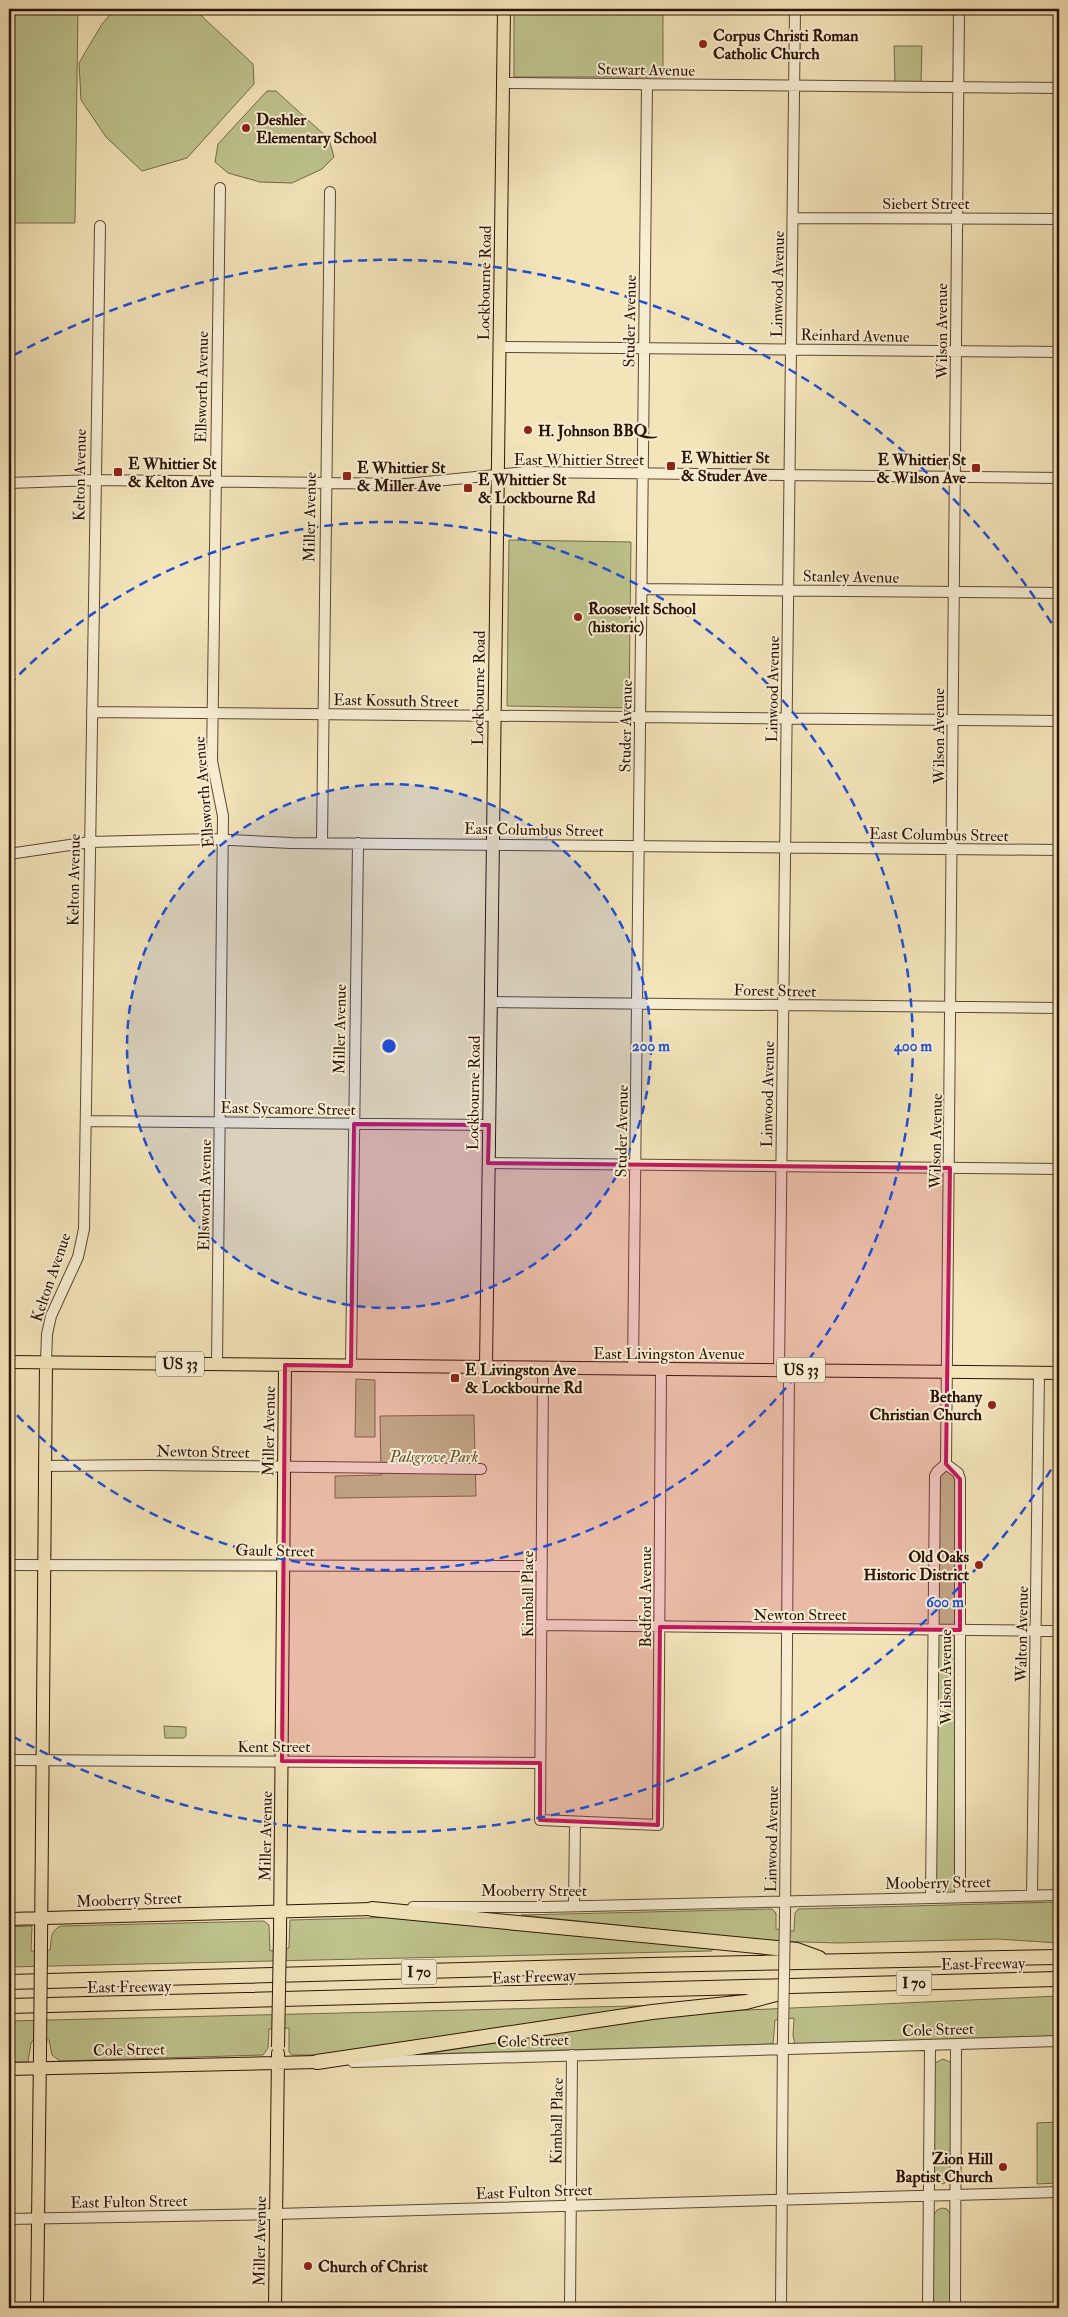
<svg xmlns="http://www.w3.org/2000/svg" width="1068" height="2317" font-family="'IM FELL Double Pica',serif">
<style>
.green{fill:#bec38d;stroke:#756b4a}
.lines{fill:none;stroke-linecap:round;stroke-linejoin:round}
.minor-casing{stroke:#5e4733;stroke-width:12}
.major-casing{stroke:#2c1306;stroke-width:14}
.highway-casing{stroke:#2c1306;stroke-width:16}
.minor{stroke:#f7edd2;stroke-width:10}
.major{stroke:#f3e4b9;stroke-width:12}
.highway{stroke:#f3e4b9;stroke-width:14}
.minor-bridge-casing{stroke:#5e4733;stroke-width:12;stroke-linecap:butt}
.major-bridge-casing{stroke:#2c1306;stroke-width:14;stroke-linecap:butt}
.minor-bridge{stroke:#f7edd2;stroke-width:10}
.major-bridge{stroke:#f3e4b9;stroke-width:12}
.marked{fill:#c2185b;fill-opacity:0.2;stroke:#c2185b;stroke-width:4;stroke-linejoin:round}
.ring{fill:none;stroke:#1d4ed8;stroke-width:2.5;stroke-dasharray:9 6}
.poi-dot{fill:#8f2418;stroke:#f7edd2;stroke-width:2}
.labels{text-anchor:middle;stroke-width:4;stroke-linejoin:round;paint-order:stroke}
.shield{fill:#f7edd2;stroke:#695443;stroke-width:1}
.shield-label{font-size:15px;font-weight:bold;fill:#2c1306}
.poi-label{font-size:16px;font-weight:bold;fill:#2c1306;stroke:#f7edd2;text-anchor:start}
.street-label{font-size:16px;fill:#2c1306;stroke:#f7edd2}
.park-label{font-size:16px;font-style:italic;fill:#5f5135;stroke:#f7edd2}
.centre{fill:#1d4ed8;stroke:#f7edd2;stroke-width:2.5}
.ring-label{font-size:15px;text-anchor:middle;font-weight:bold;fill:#1d4ed8;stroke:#f7edd2;stroke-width:4;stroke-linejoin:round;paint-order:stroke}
</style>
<rect width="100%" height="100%" fill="#f3e4b9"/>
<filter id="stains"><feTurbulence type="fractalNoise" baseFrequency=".004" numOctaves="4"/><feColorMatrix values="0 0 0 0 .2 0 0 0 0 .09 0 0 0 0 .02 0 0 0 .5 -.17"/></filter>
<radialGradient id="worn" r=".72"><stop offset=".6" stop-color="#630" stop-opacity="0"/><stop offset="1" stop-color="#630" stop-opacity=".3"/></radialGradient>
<path class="green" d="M9 9H78L75 223H9Z
M115 9H194L253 64 254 84 187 158 142 171 106 137 81 100 79 63 102 24Z
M514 9H663V77H514Z
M894 46H922L921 82H895Z
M267 91H276L329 139 334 157 322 169 292 183 260 182 228 173 215 162 218 144Z
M509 540 631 542 629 708 507 706Z
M356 1379 375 1380V1437H355Z
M474 1415 476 1496 335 1498V1476L381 1475 380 1416Z
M941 1469 958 1473 957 1895H933L937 1475Z
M164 1726 186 1727V1736L184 1738H165Z
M1059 1902V1943L997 1939 838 1943 770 1941 521 1915 772 1909 776 1913V1929L794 1931 795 1913 798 1909Z
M405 1917 712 1947V1951L9 1967V1927L32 1926 31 1951 50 1950C52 1939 49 1931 61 1926L264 1921 269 1925 270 1951 289 1948 290 1920Z
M1059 1996V2036L795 2044 793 2036 794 2018 775 2020 773 2044 425 2054 666 2016 725 2011Z
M674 2005 328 2055H292L289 2052V2028L269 2029 268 2048 263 2055 60 2061 52 2055 49 2040 34 2039 31 2043 28 2062H9V2021Z
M943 2059 952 2063V2177L950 2180 943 2184 935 2180 933 2176 934 2067 935 2063Z
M1059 2122V2183L1037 2184V2123Z
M942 2208 947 2209 952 2217 951 2308H932L933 2216 937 2210Z"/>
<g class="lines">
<defs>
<path id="minor" d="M503 83 1059 88
M793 218 1059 219
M500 347 1059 352
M9 483 95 480 406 484 525 472 1059 478
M642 589 1059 593
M92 712 1059 721
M322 842 330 192
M9 854 90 842 211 839 291 843 1059 850
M491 1002 1059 1008
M86 1121 489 1125
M488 1163 1059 1169
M46 1362 47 1334 51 1316 78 1257 84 1229 100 226
M217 1364 223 816 212 761 220 188
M351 1366 358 843
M543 1368 540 1820 658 1825 661 1369
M633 1369 647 84
M779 1370 795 9
M946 1464 959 9
M946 1464 958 1473 960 1479V1897
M45 1466 148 1465 481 1469
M9 1565 542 1566
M541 1625 1059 1631
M9 1760 540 1763
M1032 1896 1039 1373
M931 1898 935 1476 937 1472 946 1464
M574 1906 575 1822
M413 1907H545L1059 1895
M785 1916 789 1370
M353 2062 1059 2041
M9 2219 276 2214 1059 2192
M570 2308 572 2055
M781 2308 783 2034
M928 2308 930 2046
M955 2308 956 2045"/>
<path id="major" d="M9 1362 1059 1373
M486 1367 504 9
M9 1919 372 1909
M280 1935 285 1365
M41 1944 46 1362
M9 2069 317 2062
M37 2308 40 2052
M275 2308 278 2053"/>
<path id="highway" d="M372 1909 797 1950 819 1958
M9 1982 649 1965 1059 1957
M9 2006 1059 1979
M317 2062 652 2012 746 2002 780 1993"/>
</defs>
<use href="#minor" class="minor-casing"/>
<use href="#major" class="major-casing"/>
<use href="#highway" class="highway-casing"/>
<use href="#minor" class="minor"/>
<use href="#major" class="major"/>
<use href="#highway" class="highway"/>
<defs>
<path id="minor-bridge" d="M783 2034 785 1916"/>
<path id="major-bridge" d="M278 2047 280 1935
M40 2052 41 1944"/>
</defs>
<use href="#minor-bridge" class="minor-bridge-casing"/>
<use href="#major-bridge" class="major-bridge-casing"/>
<use href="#minor-bridge" class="minor-bridge"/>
<use href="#major-bridge" class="major-bridge"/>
</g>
<path class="marked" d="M354 1124 489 1125 488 1163 950 1168 946 1464 960 1479V1630L660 1627 658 1825 540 1820V1763L282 1761 285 1365 351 1366Z"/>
<circle cx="389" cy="1046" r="262" fill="#1d4ed8" fill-opacity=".12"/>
<g class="ring">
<circle cx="389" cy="1046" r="262"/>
<path d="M9 685A524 524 0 1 1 9 1407"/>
<path d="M1059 1457A786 786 0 0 1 14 1737M14 355A786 786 0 0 1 1059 635"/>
</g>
<g class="poi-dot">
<circle cx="703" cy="44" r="5"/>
<circle cx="246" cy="128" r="5"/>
<circle cx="528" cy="430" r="5"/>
<rect x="666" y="461" width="10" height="10" rx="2.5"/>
<rect x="971" y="463" width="10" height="10" rx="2.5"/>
<rect x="113" y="467" width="10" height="10" rx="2.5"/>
<rect x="342" y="471" width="10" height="10" rx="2.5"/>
<rect x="463" y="483" width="10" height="10" rx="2.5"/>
<circle cx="578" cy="617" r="5"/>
<rect x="450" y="1373" width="10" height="10" rx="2.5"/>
<circle cx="992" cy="1405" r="5"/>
<circle cx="979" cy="1565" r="5"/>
<circle cx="1003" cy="2167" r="5"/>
<circle cx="308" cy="2266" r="5"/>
</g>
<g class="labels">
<g class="shield">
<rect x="156" y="1351.5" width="48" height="25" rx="4"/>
<rect x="777" y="1357.5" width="48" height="25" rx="4"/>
<rect x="401.5" y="1959.5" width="35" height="25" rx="4"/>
<rect x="896.5" y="1970.5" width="35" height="25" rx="4"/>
</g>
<g class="shield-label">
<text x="180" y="1369">US 33</text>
<text x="801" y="1375">US 33</text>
<text x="419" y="1977">I 70</text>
<text x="914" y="1988">I 70</text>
</g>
<g class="poi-label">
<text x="713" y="41">Corpus Christi Roman<tspan x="713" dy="18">Catholic Church</tspan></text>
<text x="256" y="125">Deshler<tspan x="256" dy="18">Elementary School</tspan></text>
<text x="538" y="436">H. Johnson BBQ</text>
<text x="681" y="463">E Whittier St<tspan x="681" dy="18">&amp; Studer Ave</tspan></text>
<text x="966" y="465" text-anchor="end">E Whittier St<tspan x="966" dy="18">&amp; Wilson Ave</tspan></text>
<text x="128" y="469">E Whittier St<tspan x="128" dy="18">&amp; Kelton Ave</tspan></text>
<text x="357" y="473">E Whittier St<tspan x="357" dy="18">&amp; Miller Ave</tspan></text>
<text x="478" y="485">E Whittier St<tspan x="478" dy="18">&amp; Lockbourne Rd</tspan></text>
<text x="588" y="614">Roosevelt School<tspan x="588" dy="18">(historic)</tspan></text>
<text x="465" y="1375">E Livingston Ave<tspan x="465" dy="18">&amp; Lockbourne Rd</tspan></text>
<text x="982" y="1402" text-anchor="end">Bethany<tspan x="982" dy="18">Christian Church</tspan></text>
<text x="969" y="1562" text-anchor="end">Old Oaks<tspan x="969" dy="18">Historic District</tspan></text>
<text x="993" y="2164" text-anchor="end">Zion Hill<tspan x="993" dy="18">Baptist Church</tspan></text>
<text x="318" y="2272">Church of Christ</text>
</g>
<g class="street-label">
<text transform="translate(646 69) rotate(1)" y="6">Stewart Avenue</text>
<text x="926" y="209">Siebert Street</text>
<text transform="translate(484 283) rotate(-89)" y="6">Lockbourne Road</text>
<text transform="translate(777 284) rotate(-89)" y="6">Linwood Avenue</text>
<text transform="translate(629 321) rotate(-89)" y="6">Studer Avenue</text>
<text transform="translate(941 331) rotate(-90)" y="6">Wilson Avenue</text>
<text transform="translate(855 335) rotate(1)" y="6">Reinhard Avenue</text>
<text transform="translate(201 387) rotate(-89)" y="6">Ellsworth Avenue</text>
<text x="579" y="465">East Whittier Street</text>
<text transform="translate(79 475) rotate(-89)" y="6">Kelton Avenue</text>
<text transform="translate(309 517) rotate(-89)" y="6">Miller Avenue</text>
<text transform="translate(851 576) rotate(1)" y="6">Stanley Avenue</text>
<text transform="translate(478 688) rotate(-89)" y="6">Lockbourne Road</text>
<text transform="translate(772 689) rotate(-89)" y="6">Linwood Avenue</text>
<text transform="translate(396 700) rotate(1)" y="6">East Kossuth Street</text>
<text transform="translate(625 726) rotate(-89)" y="6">Studer Avenue</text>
<text transform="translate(938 736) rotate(-90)" y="6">Wilson Avenue</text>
<text transform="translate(203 792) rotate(-95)" y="6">Ellsworth Avenue</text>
<text transform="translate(534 829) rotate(1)" y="6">East Columbus Street</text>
<text transform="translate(939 834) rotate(1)" y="6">East Columbus Street</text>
<text transform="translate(73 880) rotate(-89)" y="6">Kelton Avenue</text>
<text transform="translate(775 990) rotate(1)" y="6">Forest Street</text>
<text transform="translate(339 1029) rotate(-89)" y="6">Miller Avenue</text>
<text transform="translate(473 1093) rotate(-89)" y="6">Lockbourne Road</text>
<text transform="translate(767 1094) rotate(-89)" y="6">Linwood Avenue</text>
<text transform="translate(288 1108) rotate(1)" y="6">East Sycamore Street</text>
<text transform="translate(621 1131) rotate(-89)" y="6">Studer Avenue</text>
<text transform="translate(935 1141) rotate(-89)" y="6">Wilson Avenue</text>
<text transform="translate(204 1195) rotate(-89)" y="6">Ellsworth Avenue</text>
<text transform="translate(50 1277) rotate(-71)" y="6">Kelton Avenue</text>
<text x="669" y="1359">East Livingston Avenue</text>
<text transform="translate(268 1431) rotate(-89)" y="6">Miller Avenue</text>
<text transform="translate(203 1451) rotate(1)" y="6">Newton Street</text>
<text transform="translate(275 1550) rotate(1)" y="6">Gault Street</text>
<text transform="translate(527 1594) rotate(-90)" y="6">Kimball Place</text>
<text transform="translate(645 1597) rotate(-90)" y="6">Bedford Avenue</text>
<text x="800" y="1620">Newton Street</text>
<text transform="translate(1021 1634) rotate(-89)" y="6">Walton Avenue</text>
<text transform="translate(945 1677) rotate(-90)" y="6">Wilson Avenue</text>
<text x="274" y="1752">Kent Street</text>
<text transform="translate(265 1836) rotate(-89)" y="6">Miller Avenue</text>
<text transform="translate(771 1839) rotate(-89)" y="6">Linwood Avenue</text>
<text transform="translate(938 1882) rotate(-1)" y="6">Mooberry Street</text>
<text x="534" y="1896">Mooberry Street</text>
<text transform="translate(129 1899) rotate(-2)" y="6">Mooberry Street</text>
<text transform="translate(983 1963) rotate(-1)" y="6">East Freeway</text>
<text transform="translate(534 1976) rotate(-2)" y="6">East Freeway</text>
<text transform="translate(129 1986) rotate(-1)" y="6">East Freeway</text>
<text transform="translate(938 2029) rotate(-2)" y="6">Cole Street</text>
<text transform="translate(533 2040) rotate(-2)" y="6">Cole Street</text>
<text transform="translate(129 2049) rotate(-1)" y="6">Cole Street</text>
<text transform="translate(556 2121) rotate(-89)" y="6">Kimball Place</text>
<text transform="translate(534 2191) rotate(-2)" y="6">East Fulton Street</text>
<text transform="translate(129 2201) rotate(-1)" y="6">East Fulton Street</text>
<text transform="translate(259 2241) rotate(-89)" y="6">Miller Avenue</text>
</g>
<g class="park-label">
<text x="434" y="1462">Palsgrove Park</text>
</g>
</g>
<circle cx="389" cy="1046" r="8" class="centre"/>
<g class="ring-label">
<text x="651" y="1051">200 m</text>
<text x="913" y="1051">400 m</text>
<text x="945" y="1607">600 m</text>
</g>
<rect width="1068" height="2317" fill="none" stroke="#f3e4b9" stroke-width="30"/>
<rect x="10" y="10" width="1048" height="2297" fill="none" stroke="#2c1306" stroke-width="2.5"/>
<rect x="15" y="15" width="1038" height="2287" fill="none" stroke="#2c1306"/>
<rect width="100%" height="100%" filter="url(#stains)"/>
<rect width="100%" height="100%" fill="url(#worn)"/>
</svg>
